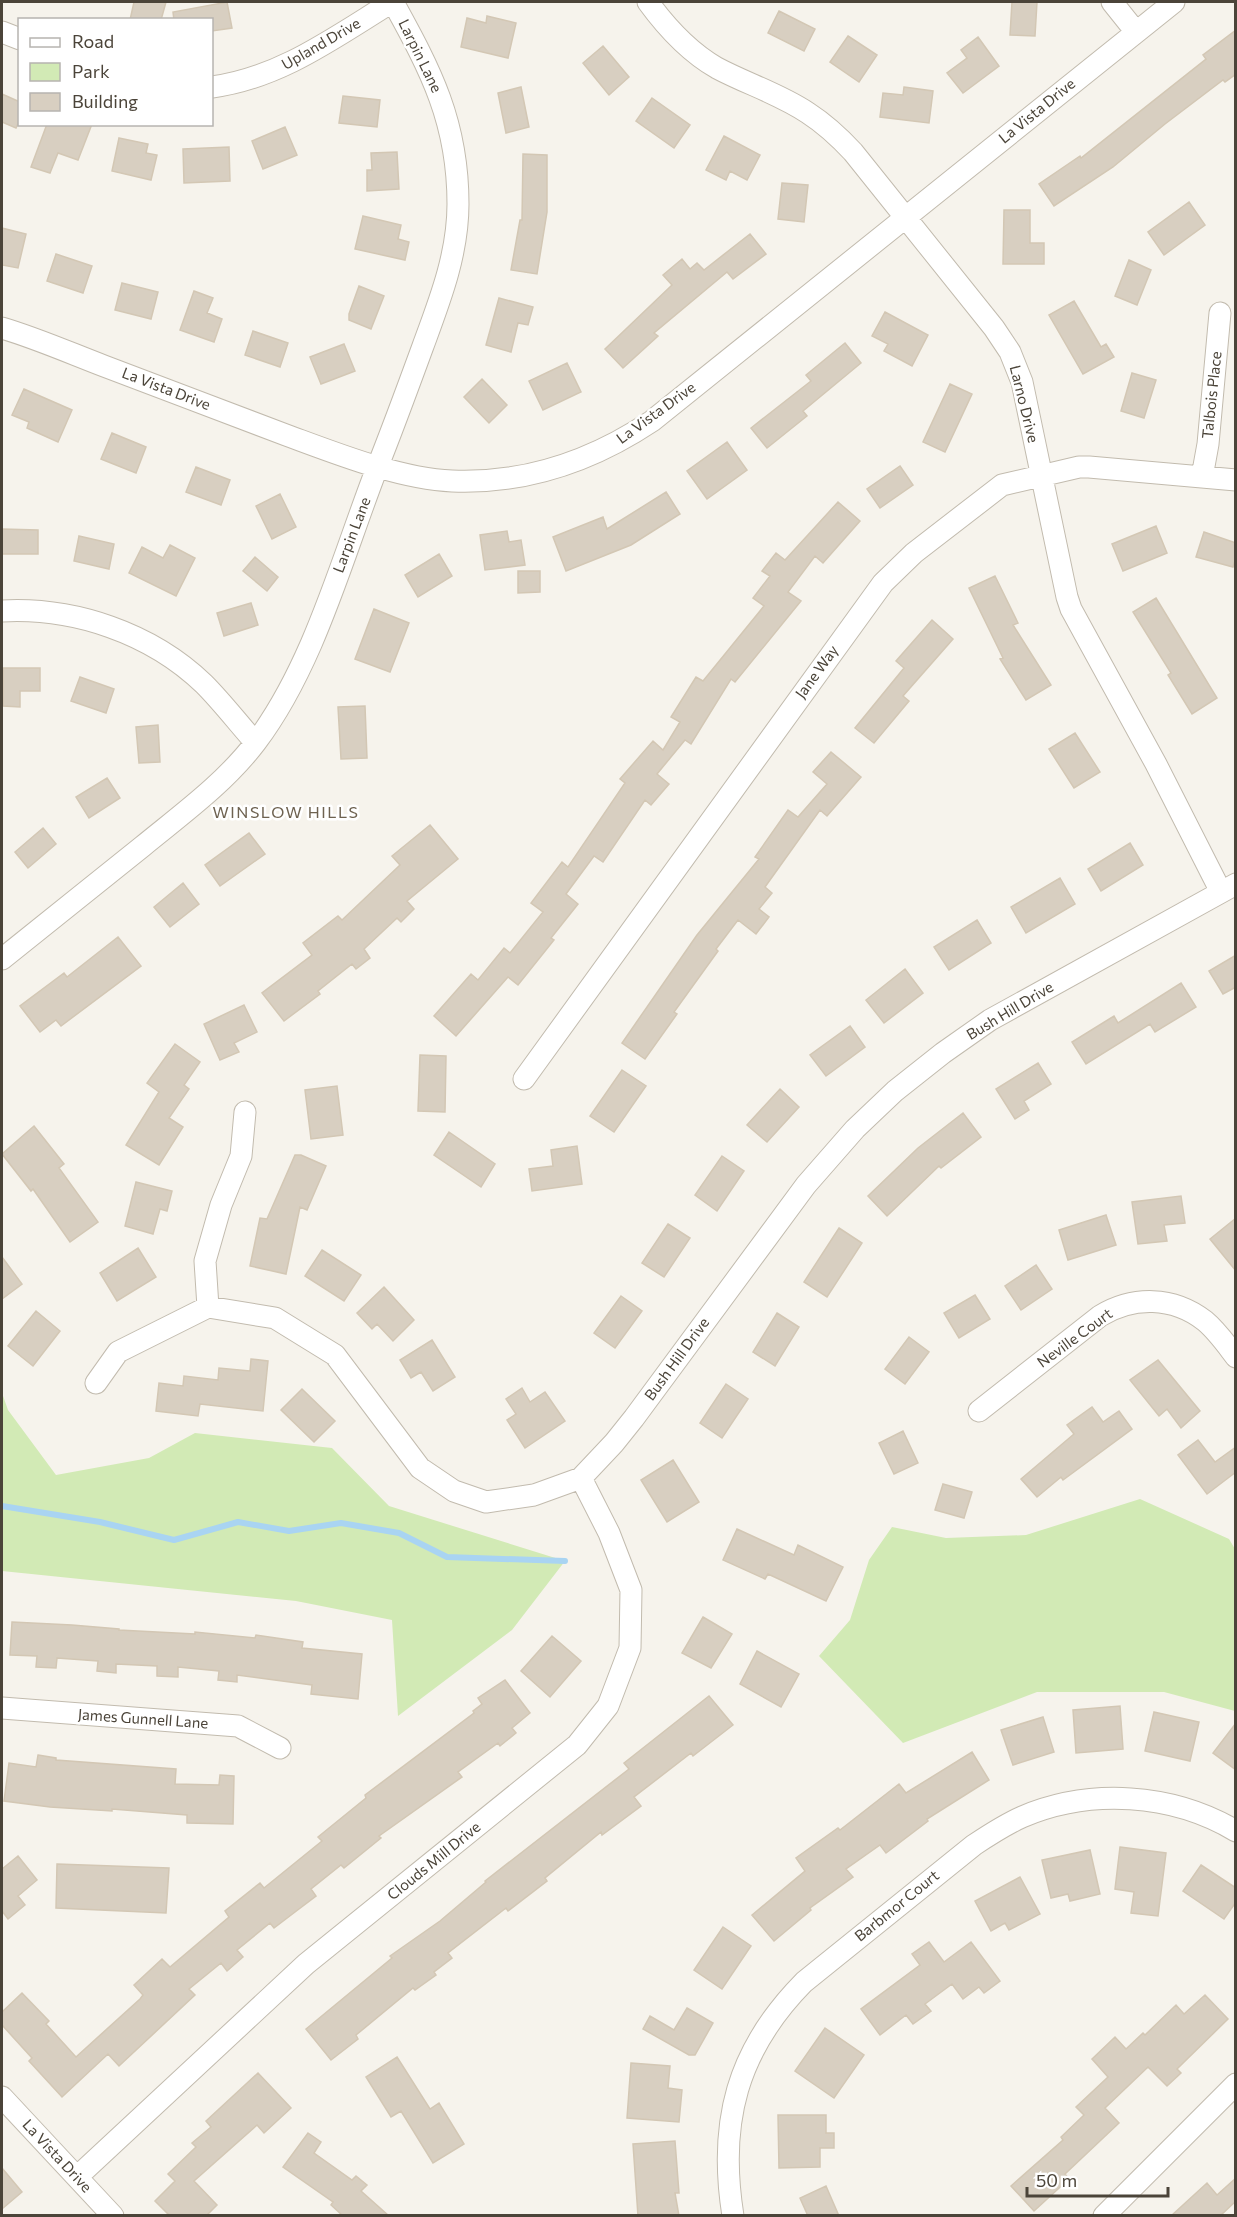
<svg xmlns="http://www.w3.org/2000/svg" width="1237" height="2217" font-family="Commissioner,sans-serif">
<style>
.green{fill:#d2eab5}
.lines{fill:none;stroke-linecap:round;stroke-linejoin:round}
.stream{stroke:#a9d4f2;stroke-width:6}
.building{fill:#d8cfc1;stroke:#d3c7b4;stroke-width:1.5}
.minor-casing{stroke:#c2bbae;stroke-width:23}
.minor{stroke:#fff;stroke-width:21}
.labels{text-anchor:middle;stroke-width:5;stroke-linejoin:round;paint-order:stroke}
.street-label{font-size:15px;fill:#4b4439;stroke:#fff}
.neighbourhood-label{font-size:16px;letter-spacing:1.5px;fill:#6e6250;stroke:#fff}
</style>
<rect width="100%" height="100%" fill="#f6f3ec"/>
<path class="green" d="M2 1393 8 1410 56 1475 149 1458 195 1433 332 1448 389 1506 565 1561 512 1630 398 1716 392 1620 296 1601 2 1571Z
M1140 1499 1229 1539 1235 1549V1711L1164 1692H1037L903 1743 819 1656 850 1620 869 1560 892 1527 946 1538 1026 1535Z"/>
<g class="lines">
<path class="stream" d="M2 1506 100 1522 174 1540 238 1522 289 1531 341 1523 399 1533 447 1557 565 1561"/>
</g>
<path class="building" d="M134 2H166L161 20H130Z
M227 2 232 28 212 31V20H174L173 12Z
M1012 2H1037L1035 36 1010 35Z
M779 11 815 29 804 51 768 33Z
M487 16 516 23 508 58 461 47 467 18 486 23Z
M1236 30V74L1225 82 1223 80 1165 124 1113 167 1054 206 1039 184 1080 156 1081 158 1206 59 1203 55Z
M848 36 877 55 859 82 830 62Z
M978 37 999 66 963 93 947 73 967 58 961 50Z
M603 46 629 77 609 95 583 63Z
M521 87 529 127 506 133 498 93Z
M904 87 933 91 929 123 880 117 883 93 903 95Z
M2 94 20 102V119L16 128 2 122Z
M343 96 380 100 377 127 339 123Z
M652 98 690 125 674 148 636 121Z
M47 124H92L78 160 58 153 50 173 31 167Z
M285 127 297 155 263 169 252 141Z
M724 136 760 155 747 180 730 171 726 180 706 170Z
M119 138 148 144 146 153 157 155 151 180 112 171Z
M229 147 230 181 184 183 183 149Z
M397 152 399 189 367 191V170H372L371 153Z
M523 154 547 155V212L537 274 511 270 520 220H522Z
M782 183 808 185 804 222 778 219Z
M1189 202 1205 225 1164 255 1148 232Z
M1004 210H1030V243H1044V264H1003Z
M363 216 401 225 398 239 409 242 405 260 355 249Z
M2 228 26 234 18 268 2 265Z
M750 234 766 254 733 279 727 272 654 333 658 336 623 368 605 349 672 285 663 275 682 259 690 269 697 263 704 270Z
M56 254 92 266 83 293 47 281Z
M1129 260 1151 270 1137 305 1115 296Z
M122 283 158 292 151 319 115 310Z
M359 286 384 296 371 329 349 320V314Z
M194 291 213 298 207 313 222 319 214 342 180 330Z
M499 298 533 307 528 325 518 323 511 352 486 345Z
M1074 301 1101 347 1106 344 1114 357 1083 374 1049 315Z
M885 312 928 335 912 366 884 351 888 344 872 336Z
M253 331 288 343 280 367 245 355Z
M845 343 861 363 803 411 807 416 767 448 751 428 811 381 806 375Z
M344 344 355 371 321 384 310 357Z
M567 363 581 392 543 410 529 381Z
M1132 373 1156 380 1144 418 1121 411Z
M482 379 507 405 489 423 464 397Z
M950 384 972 394 945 452 923 442Z
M24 389 72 410 58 442 27 428 29 422 12 415Z
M112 433 146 447 136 473 101 459Z
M727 442 747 470 707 499 687 471Z
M900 466 913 485 880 508 867 489Z
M196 467 230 480 221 505 186 492Z
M666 492 680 514 631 545 566 571 553 537 603 517 607 529Z
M280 494 296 527 272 539 256 506Z
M838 502 860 521 823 563 815 556 788 592 801 601 735 682 731 679 691 744 685 740 657 774 669 784 651 805 645 800 603 862 594 856 566 894 578 904 551 938 554 940 518 985 508 977 456 1036 434 1016 471 974 478 980 504 948 510 953 543 912 531 903 562 862 568 867 625 783 620 779 653 741 663 750 680 722 671 717 696 677 703 681 764 606 753 598 770 576 762 571 776 553 785 560Z
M1156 526 1167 553 1123 571 1112 544Z
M2 529 38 530V554H2Z
M507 531 509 542 521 540 525 565 485 570 480 535Z
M1204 532 1236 543V557L1233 567 1196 557Z
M79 536 114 544 109 569 74 561Z
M170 545 195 558 176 596 129 573 142 547 163 558Z
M439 554 452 576 418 597 405 575Z
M255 557 278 577 267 591 243 571Z
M518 571H540V592L518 593Z
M995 576 1018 623 1013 625 1051 685 1026 700 1000 659 1003 658 969 588Z
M1156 598 1217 698 1192 714 1168 675 1171 673 1133 612Z
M251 603 258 625 224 636 217 613Z
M374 609 409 623 390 672 355 659Z
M932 620 953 639 903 696 909 701 874 743 855 728 904 668 896 661Z
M3 668H40V691H20V707L3 706Z
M80 677 114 689 106 713 71 701Z
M365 706 367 758 341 759 338 707Z
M158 725 160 762 139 763 136 727Z
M1075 733 1100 772 1074 788 1049 749Z
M831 752 861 777 827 816 820 810 765 887 772 893 759 909 769 917 756 934 738 920 716 949 718 951 674 1012 677 1014 645 1059 622 1043 697 935 759 859 755 857 788 810 798 817 827 784 813 772Z
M107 778 120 798 89 818 76 797Z
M430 825 458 859 407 901 414 909 401 922 397 918 364 949 370 958 356 969 352 964 318 991 320 994 284 1021 262 993 312 955 303 943 338 916 342 920 400 865 392 856Z
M43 828 56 844 28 868 15 852Z
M249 833 265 854 220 886 205 865Z
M1130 843 1143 865 1101 891 1088 869Z
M1060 878 1075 904 1026 933 1011 907Z
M183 883 199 904 170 927 154 907Z
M977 920 991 943 949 970 934 947Z
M118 937 141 966 61 1026 56 1020 40 1032 20 1006 64 973 67 977Z
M1236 955V987L1223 994 1209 971Z
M905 969 923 993 884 1023 866 1000Z
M1181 983 1196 1007 1155 1032 1150 1024 1086 1064 1072 1042 1114 1016 1118 1023Z
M244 1005 257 1032 234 1043 239 1052 220 1060 204 1024Z
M850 1026 865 1047 826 1076 810 1055Z
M175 1044 200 1062 184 1085 189 1089 169 1118 183 1127 159 1165 126 1145 159 1092 147 1083Z
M420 1055 446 1056 445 1112 418 1111Z
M1038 1063 1051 1084 1024 1101 1029 1110 1015 1119 996 1089Z
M622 1070 646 1086 614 1132 590 1116Z
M337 1086 343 1135 311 1139 305 1090Z
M780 1089 799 1107 767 1142 747 1125Z
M963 1113 981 1137 941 1168 939 1166 887 1216 868 1196 918 1148Z
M34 1126 64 1164 59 1168 98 1222 70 1242 33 1189 31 1191 2 1154Z
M449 1132 495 1164 481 1187 434 1155Z
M577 1146 582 1184 532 1191 529 1169 553 1166 551 1150Z
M295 1155H301L326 1166 307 1210 300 1207 286 1274 250 1266 260 1218 267 1219Z
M722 1156 744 1171 717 1211 695 1195Z
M136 1182 172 1191 167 1211 160 1209 153 1234 125 1226Z
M1181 1196 1185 1223 1164 1225 1167 1241 1138 1244 1132 1202Z
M1106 1215 1116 1245 1068 1260 1059 1230Z
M1236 1218V1271L1210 1239Z
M668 1224 690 1238 664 1277 642 1263Z
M839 1228 862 1243 827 1297 804 1282Z
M138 1248 156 1277 117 1301 100 1273Z
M322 1250 361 1275 344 1301 305 1276Z
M2 1257 22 1284 2 1299Z
M1036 1265 1052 1289 1021 1310 1005 1286Z
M384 1287 414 1320 393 1341 377 1324 372 1329 357 1313Z
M975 1295 990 1319 959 1338 944 1313Z
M621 1296 642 1311 615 1348 594 1333Z
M36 1311 60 1331 33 1366 8 1346Z
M777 1313 799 1327 775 1366 753 1352Z
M909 1337 929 1352 905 1384 885 1369Z
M432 1340 455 1377 433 1391 421 1372 411 1378 400 1360Z
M251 1359 268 1361 263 1411 200 1404 198 1416 156 1411 159 1383 183 1386 184 1376 218 1380 219 1368 250 1371Z
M1158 1360 1200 1411 1181 1428 1167 1409 1159 1416 1130 1380Z
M726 1384 748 1399 722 1438 700 1423Z
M522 1388 530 1402 545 1392 565 1421 525 1448 507 1420 516 1414 506 1399Z
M302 1389 335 1421 314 1442 281 1410Z
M1092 1407 1103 1422 1119 1411 1132 1429 1063 1480 1061 1477 1037 1497 1021 1479 1074 1434 1067 1425Z
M903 1431 918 1463 894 1474 879 1443Z
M1198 1440 1215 1462 1236 1447V1472L1207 1494 1178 1455Z
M673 1460 699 1502 667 1522 641 1480Z
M943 1484 972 1492 964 1518 935 1510Z
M737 1529 794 1555 798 1545 843 1567 826 1601 768 1574 765 1579 723 1560Z
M703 1617 732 1634 711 1668 682 1653Z
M12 1622 72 1625 119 1629V1630L195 1634V1632L255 1638 256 1635 303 1642 302 1648 362 1654 358 1699 311 1694 312 1685 237 1675V1682L218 1680 219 1671 178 1667V1677L157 1676V1666L116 1664V1673L97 1671 98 1661 57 1658 56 1668 36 1667 37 1656 10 1655Z
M552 1636 581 1661 550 1697 521 1671Z
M757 1651 799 1674 781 1707 740 1684Z
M505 1680 530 1713 512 1728 516 1733 500 1746 498 1743 458 1772 462 1777 379 1836 381 1838 344 1868 341 1865 311 1889 316 1896 299 1909 274 1928 270 1923 237 1950 243 1957 227 1971 221 1963 189 1989 195 1995 119 2066 108 2054 62 2097 29 2061 32 2058 2 2025V2012L22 1993 49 2021 46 2024 76 2057 140 1999 143 1995 134 1985 162 1959 170 1967 229 1917 225 1911 260 1883 264 1888 322 1841 318 1837 366 1798 365 1795 474 1713 473 1711 482 1704 478 1698Z
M709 1696 733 1725 693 1756 691 1753 634 1797 641 1806 602 1835 601 1832 545 1878 547 1881 508 1911 506 1908 448 1953 452 1958 434 1972 436 1975 415 1990 413 1988 356 2035 358 2039 331 2060 306 2029 392 1958 390 1956 440 1921 486 1882 485 1881 629 1769 624 1763Z
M1120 1706 1123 1749 1076 1753 1073 1710Z
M1154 1712 1199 1722 1190 1761 1145 1751Z
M1043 1717 1054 1752 1013 1765 1001 1730Z
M1236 1723V1770L1213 1753Z
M972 1752 989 1780 927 1819 928 1821 886 1853 880 1845 846 1869 853 1877 810 1908 811 1910 774 1941 752 1915 805 1871 796 1858 838 1828 840 1830 899 1784 906 1793Z
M38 1755 56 1758V1760L176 1769 175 1784 219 1785 220 1775 234 1776 233 1824 187 1823V1815L112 1809V1811L50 1807 4 1801 9 1763 36 1767Z
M1120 1847 1166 1853 1158 1916 1131 1913 1134 1892 1115 1889Z
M1090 1850 1100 1894 1070 1901 1068 1894 1051 1898 1042 1860Z
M18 1856 37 1880 18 1896 25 1905 8 1919 2 1911V1869Z
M57 1864 169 1868 166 1913 56 1908Z
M1201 1865 1236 1888V1902L1224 1919 1183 1891Z
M1020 1877 1040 1914 1009 1930 1005 1923 991 1931 975 1901Z
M723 1927 751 1946 722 1989 694 1970Z
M929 1942 944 1962 971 1942 1000 1981 984 1993 979 1987 963 1999 952 1984 925 2004 931 2011 913 2024 906 2015 880 2035 861 2009 920 1965 912 1954Z
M1205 1995 1228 2019 1177 2069 1181 2073 1167 2086 1148 2067 1105 2108 1119 2123 1065 2174 1069 2179 1034 2211 1011 2186 1063 2140 1061 2137 1084 2115 1076 2107 1108 2077 1092 2059 1115 2037 1126 2049 1143 2033 1145 2035 1176 2005 1184 2014Z
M687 2008 713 2023 695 2055H689L643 2029 650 2016 674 2030Z
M825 2028 864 2055 834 2098 795 2071Z
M397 2057 430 2109 439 2103 464 2144 433 2163 401 2111 391 2117 366 2077Z
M631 2063 670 2066 668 2088 682 2090 679 2122 627 2118Z
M258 2073 291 2108 264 2133 257 2125 194 2181 217 2205 206 2216H170L155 2201 175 2181 168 2174 196 2147 192 2143 211 2127 206 2121Z
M778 2115H826V2133H834V2148H820V2167L779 2168Z
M308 2133 321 2142 314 2153 352 2180 356 2176 367 2185 361 2191 389 2216H343L331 2205 333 2202 283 2167Z
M675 2141 679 2193H675L679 2216H638L633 2144Z
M2 2168 22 2192 2 2209Z
M1236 2178V2201L1220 2216H1171L1207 2183 1217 2195Z
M826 2186 839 2216H808L800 2198Z"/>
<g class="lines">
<defs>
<path id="minor" d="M648 2C667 28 689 52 717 68 747 84 780 94 808 113 825 124 839 137 853 152L994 328 1010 352 1022 382 1067 597 1071 609 1156 764 1221 892
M1112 2 1136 32
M2 32 20 39
M212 87C280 78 335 37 392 2
M2 328C36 338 70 353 104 366 165 389 225 412 286 435 335 453 400 479 452 481 525 484 592 461 652 421L1174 2
M1202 477 1208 444 1220 313
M2 611C74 607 151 633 204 684 222 702 238 723 255 742
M2 959C49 921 96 884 143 846 182 814 225 783 256 742 314 665 342 558 377 468 393 428 408 387 423 346 440 300 458 254 458 204 458 122 431 71 393 2
M524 1079 883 583 914 553 1002 485 1079 467H1089L1236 480
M208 1307 205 1261 221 1205 241 1156 245 1112
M96 1383 118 1352 208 1307 275 1318 335 1355 420 1468 454 1491 486 1502 534 1495 581 1478 614 1443 634 1418 806 1185 855 1129 895 1091 943 1053 990 1020 1236 884
M979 1411 1100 1316C1133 1296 1173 1296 1205 1321 1217 1331 1226 1344 1236 1357
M2 1708 238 1726 280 1748
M2 2097 113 2216
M77 2177 306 1964 577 1745 608 1706 630 1648 631 1590 609 1533 581 1478
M733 2216C718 2122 737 2050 804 1982L974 1845C989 1835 1004 1825 1022 1817 1090 1788 1172 1793 1236 1831
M1104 2216 1236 2084"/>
</defs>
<use href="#minor" class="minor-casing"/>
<use href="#minor" class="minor"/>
</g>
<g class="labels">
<g class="street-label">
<text transform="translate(321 44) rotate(-30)" y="5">Upland Drive</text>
<text transform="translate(420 56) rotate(64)" y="5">Larpin Lane</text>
<text transform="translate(1037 111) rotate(-39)" y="5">La Vista Drive</text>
<text transform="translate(166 389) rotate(21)" y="5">La Vista Drive</text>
<text transform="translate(1212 395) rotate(-84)" y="5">Talbois Place</text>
<text transform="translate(1024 404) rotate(76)" y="5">Larno Drive</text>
<text transform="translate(656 413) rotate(-36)" y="5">La Vista Drive</text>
<text transform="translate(352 535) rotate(-69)" y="5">Larpin Lane</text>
<text transform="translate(817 672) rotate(-54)" y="5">Jane Way</text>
<text transform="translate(1010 1011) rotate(-31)" y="5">Bush Hill Drive</text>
<text transform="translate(1075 1338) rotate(-36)" y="5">Neville Court</text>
<text transform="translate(677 1359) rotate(-54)" y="5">Bush Hill Drive</text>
<text transform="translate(143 1719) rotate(4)" y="5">James Gunnell Lane</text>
<text transform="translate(434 1861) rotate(-39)" y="5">Clouds Mill Drive</text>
<text transform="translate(897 1906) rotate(-39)" y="5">Barbmor Court</text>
<text transform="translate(57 2156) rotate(47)" y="5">La Vista Drive</text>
</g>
<g class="neighbourhood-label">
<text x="286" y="818">WINSLOW HILLS</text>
</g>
</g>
<rect width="1237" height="2217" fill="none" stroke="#4b4439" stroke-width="6"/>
<rect x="18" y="18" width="195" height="108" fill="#ffffff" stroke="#b7b4b0" stroke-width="1.5"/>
<rect x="30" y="38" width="30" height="9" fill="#ffffff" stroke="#b7b4b0" stroke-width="1.5"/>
<text x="72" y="48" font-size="18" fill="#4b4439">Road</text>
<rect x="30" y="63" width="30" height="18" fill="#d2eab5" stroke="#b7b4b0" stroke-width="1.5"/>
<text x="72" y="78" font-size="18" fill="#4b4439">Park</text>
<rect x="30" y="93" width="30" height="18" fill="#d8cfc1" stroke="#b7b4b0" stroke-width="1.5"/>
<text x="72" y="108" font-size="18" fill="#4b4439">Building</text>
<path d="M1027 2187v9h141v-9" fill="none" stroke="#4b4439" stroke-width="3"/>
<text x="1036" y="2187" font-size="18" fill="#4b4439" stroke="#ffffff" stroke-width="4.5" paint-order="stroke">50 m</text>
</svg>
